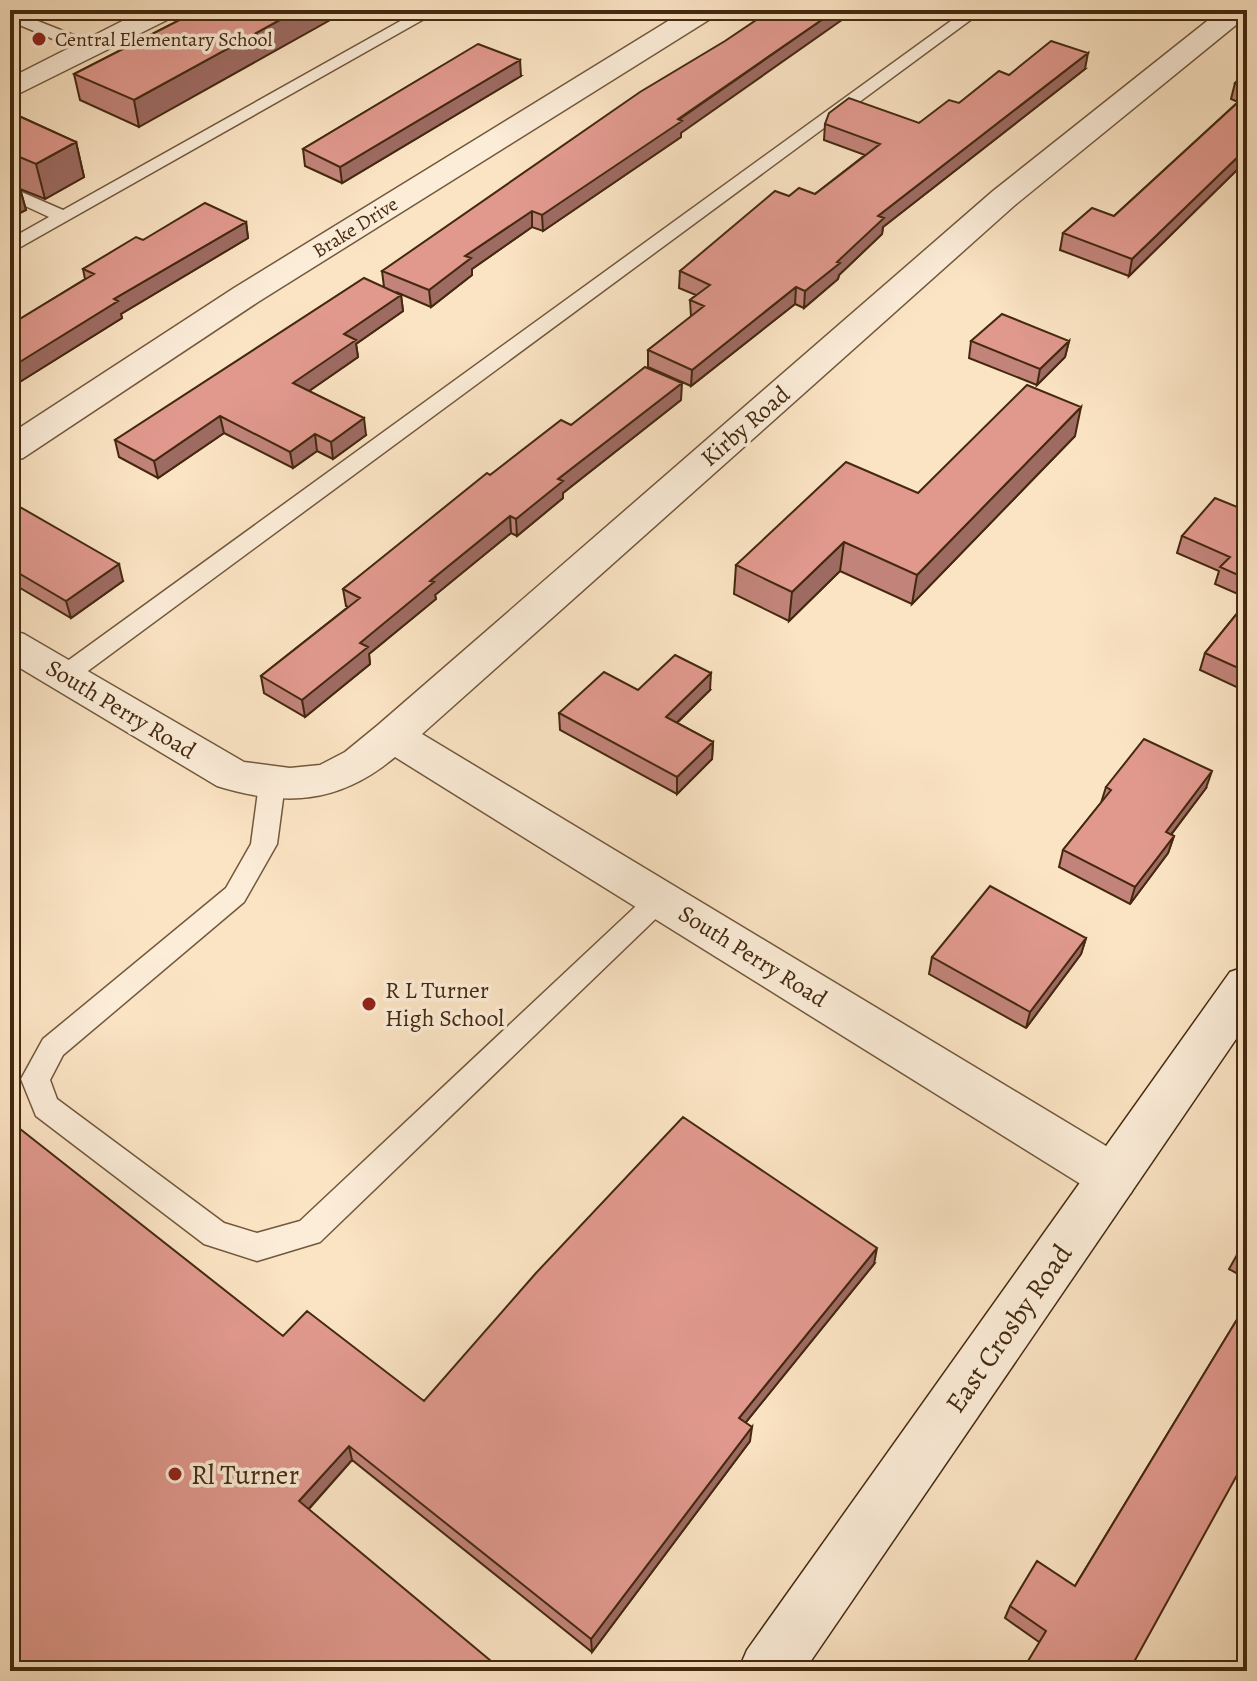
<svg xmlns="http://www.w3.org/2000/svg" width="1257" height="1681" font-family="Alegreya,serif">
<style>
.lines{fill:none;stroke-linecap:round;stroke-linejoin:round}
.lane-casing{stroke:#72583c;stroke-width:3}
.street-casing{stroke:#72583c;stroke-width:3}
.secondary-casing{stroke:#44290f;stroke-width:3}
.lane{fill:#fcedd9;fill-rule:evenodd}
.street{fill:#fcedd9;fill-rule:evenodd}
.secondary{fill:#fcedd9;fill-rule:evenodd}
.wall{fill:#c2847a;stroke:#44290f;stroke-width:2}
.shaded-wall{fill:#9e6b63;stroke:#44290f;stroke-width:2}
.building{fill:#e1998e;stroke:#44290f;stroke-width:2}
.poi-dot{fill:#8f2418;stroke:#fcedd9;stroke-width:3}
.labels{text-anchor:middle;stroke-width:7;stroke-linejoin:round;paint-order:stroke}
.far-poi-label{font-size:20px;fill:#44290f;stroke:#fcedd9;text-anchor:start}
.far-street-label{font-size:20px;fill:#44290f;stroke:#fcedd9}
.street-label{font-size:24px;fill:#44290f;stroke:#fcedd9}
.poi-label{font-size:24px;fill:#44290f;stroke:#fcedd9;text-anchor:start}
.near-street-label{font-size:28px;fill:#44290f;stroke:#fcedd9}
.near-poi-label{font-size:28px;fill:#44290f;stroke:#fcedd9;text-anchor:start}
</style>
<rect width="100%" height="100%" fill="#fbe4c4"/>
<filter id="stains"><feTurbulence type="fractalNoise" baseFrequency=".0025" numOctaves="4"/><feColorMatrix values="0 0 0 0 .2 0 0 0 0 .09 0 0 0 0 .02 0 0 0 .5 -.17"/></filter>
<radialGradient id="worn" r=".72"><stop offset=".6" stop-color="#630" stop-opacity="0"/><stop offset="1" stop-color="#630" stop-opacity=".3"/></radialGradient>
<g class="lines">
<defs>
<path id="lane" d="M10 10 96 44 98 48 90 53 84 52 10 21Z
M420 10H440L10 253V239L49 217 10 199V187L63 210Z
M966 10H984L73 682 64 684 55 682 52 676 55 670Z
M272 775 281 777 285 784 277 844 244 902 63 1055 50 1080 57 1099 224 1223 257 1233 300 1221 651 892 660 889 669 892 673 899 669 906 320 1242 257 1261 204 1244 36 1116 21 1079 43 1039 226 888 251 844 259 784 263 777Z"/>
<path id="street" d="M144 10H179L175 16 10 98V78Z
M686 10H719L715 16 258 302 23 458 10 461V434L234 288Z
M1221 10H1247V16L1015 205 422 734 1131 1161 1138 1177 1131 1193 1113 1199 1095 1193 395 757C339 804 285 807 217 786L10 662V630L24 634 244 762 290 768 320 765 345 752 378 725 993 191Z"/>
<path id="secondary" d="M1247 966V1023L804 1671H738L747 1650 1230 972Z"/>
</defs>
<use href="#lane" class="lane-casing"/>
<use href="#street" class="street-casing"/>
<use href="#secondary" class="secondary-casing"/>
<use href="#lane" class="lane"/>
<use href="#street" class="street"/>
<use href="#secondary" class="secondary"/>
</g>
<path class="wall" d="M199 10 139 127 80 100 74 74Z
M442 66 521 76 342 183 305 166 303 149Z
M1085 69 883 227 882 234 839 275 838 279 804 308 795 304 691 386 648 367V350L691 317 690 300 696 295 679 288 680 271 789 196 815 194 865 155 824 140 825 124 919 123 959 103 1009 75Z
M1247 72V160L1129 276 1060 250 1063 233 1114 216 1238 102 1231 99 1235 83Z
M10 112 76 142 84 177 45 199 20 189 26 210 10 218Z
M681 133V137L543 231 532 227 472 269V275L431 307 396 292 401 295 403 311 356 344 358 357 309 391 366 435 333 459 317 451 293 468 224 433 158 478 119 457 115 440 384 287 382 271Z
M246 222 248 238 121 314 122 318 10 388V325L85 279 83 269 143 240Z
M971 341H1069L1065 357 1037 385 969 358Z
M681 400 563 493V498L517 536 511 533 435 595 436 599 369 654 370 664 305 717 264 693 261 676 348 607 346 606 343 589 490 475 571 425Z
M1075 436 912 604 840 571 789 621 734 594 736 565 918 493Z
M1247 511V598L1215 584 1219 571 1177 553 1182 536Z
M10 514 123 581 71 618 10 582Z
M1247 601V692L1200 670 1205 653Z
M638 690H710L677 723 713 742 712 759 677 794 560 730 559 713Z
M1106 787 1206 788 1171 835 1174 836 1168 853 1130 904 1059 867 1063 850 1101 803Z
M1086 938 1081 954 1026 1028 929 974 932 957Z
M1247 1237V1279L1229 1269Z
M874 1264 746 1422 750 1441 592 1652 352 1460 309 1509 10 1671 283 1336 424 1401Z
M1247 1303V1461L1245 1460 1039 1642 1005 1618 1010 1606 1075 1586Z"/>
<path class="shaded-wall" d="M298 10H348L139 127 134 100Z
M836 10H856L681 133V137L543 231 542 215Z
M1088 53 1085 69 883 227 882 234 839 275 838 279 804 308 805 291 837 262 878 216Z
M520 60 521 76 342 183 340 167Z
M76 142 84 177 45 199 36 164Z
M1247 148V160L1129 276 1132 259Z
M16 174 26 210 10 218V178Z
M532 211V227L472 269V275L431 307 429 290 465 256Z
M246 222 248 238 121 314 122 318 10 388V368L114 299Z
M796 287 795 304 691 386 692 370Z
M401 295 403 311 356 344 358 357 296 400 293 383 344 334Z
M1069 341 1065 357 1037 385 1040 369Z
M682 383 681 400 563 493V498L517 536 516 519 558 479Z
M1081 407 1075 436 912 604 917 575Z
M220 416 224 433 158 478 154 461Z
M364 418 366 435 333 459 331 442Z
M315 434 317 451 293 468 290 452Z
M510 516 511 533 435 595 436 599 369 654 370 664 305 717 302 700 360 643 430 581Z
M844 542 840 571 789 621 792 592Z
M119 564 123 581 71 618 66 601Z
M711 673 710 690 665 734 666 717Z
M713 742 712 759 677 794V777Z
M1212 771 1206 788 1160 849 1166 832Z
M1174 836 1168 853 1130 904 1135 887Z
M1086 938 1081 954 1026 1028 1030 1012Z
M877 1248 874 1264 738 1432 739 1418Z
M752 1427 750 1441 592 1652 591 1639Z
M349 1446 352 1460 304 1514 299 1501Z"/>
<path class="building" d="M199 10H298L134 100 74 74Z
M771 10H836L678 119 682 121 542 215 532 211 465 256 471 258 429 290 382 271 640 92 725 41Z
M1051 41 1088 53 878 216 884 218 837 262 840 263 805 291 796 287 692 370 648 350 704 306 690 300 710 285 680 271 775 191 789 196 799 188 815 194 880 144 825 124 829 113 849 98 919 123 949 100 959 103 999 71 1009 75Z
M478 44 520 60 340 167 303 149Z
M1247 72V87L1235 83Z
M1247 94V148L1132 259 1063 233 1092 208 1114 216Z
M10 112 76 142 36 164 10 153Z
M10 171 16 174 10 178Z
M205 203 246 222 114 299 118 301 10 368V325L94 274 83 269 136 237 143 240Z
M364 278 401 295 344 334 356 340 293 383 364 418 331 442 315 434 290 452 220 416 154 461 115 440Z
M1002 314 1069 341 1040 369 971 341Z
M645 367 682 383 558 479 563 481 516 519 510 516 430 581 434 582 360 643 368 647 302 700 261 676 360 598 343 589 487 473 490 475 561 420 571 425Z
M1027 385 1081 407 917 575 844 542 792 592 736 565 846 462 918 493Z
M1215 498 1247 511V579L1220 567 1230 557 1182 536Z
M20 507 119 564 66 601 10 568V514Z
M1247 601V672L1205 653Z
M675 655 711 673 666 717 713 742 677 777 559 713 604 672 638 690Z
M1144 739 1212 771 1166 832 1174 836 1135 887 1063 850 1111 790 1106 787Z
M990 886 1086 938 1030 1012 932 957Z
M683 1117 877 1248 739 1418 752 1427 591 1639 349 1446 299 1501 503 1671H10V1121L283 1336 307 1311 424 1401 536 1273Z
M1247 1237V1260L1237 1254Z
M1247 1303V1457L1129 1671H1022L1046 1631 1010 1606 1037 1561 1075 1586Z"/>
<g class="poi-dot">
<circle cx="39" cy="39" r="8"/>
<circle cx="369" cy="1004" r="8"/>
<circle cx="175" cy="1474" r="8"/>
</g>
<g class="labels">
<g class="far-poi-label">
<text x="55" y="46">Central Elementary School</text>
</g>
<g class="far-street-label">
<text transform="translate(355 227) rotate(-32)" y="7">Brake Drive</text>
</g>
<g class="street-label">
<text transform="translate(745 426) rotate(-41)" y="8">Kirby Road</text>
<text transform="translate(121 709) rotate(31)" y="8">South Perry Road</text>
<text transform="translate(753 956) rotate(32)" y="8">South Perry Road</text>
</g>
<g class="poi-label">
<text x="385" y="998">R L Turner<tspan x="385" dy="28">High School</tspan></text>
</g>
<g class="near-street-label">
<text transform="translate(1008 1328) rotate(-55)" y="10">East Crosby Road</text>
</g>
<g class="near-poi-label">
<text x="191" y="1484">Rl Turner</text>
</g>
</g>
<rect width="1257" height="1681" fill="none" stroke="#fbe4c4" stroke-width="40"/>
<rect x="12" y="12" width="1233" height="1657" fill="none" stroke="#44290f" stroke-width="4"/>
<rect x="20" y="20" width="1217" height="1641" fill="none" stroke="#44290f" stroke-width="2"/>
<rect width="100%" height="100%" filter="url(#stains)"/>
<rect width="100%" height="100%" fill="url(#worn)"/>
</svg>
